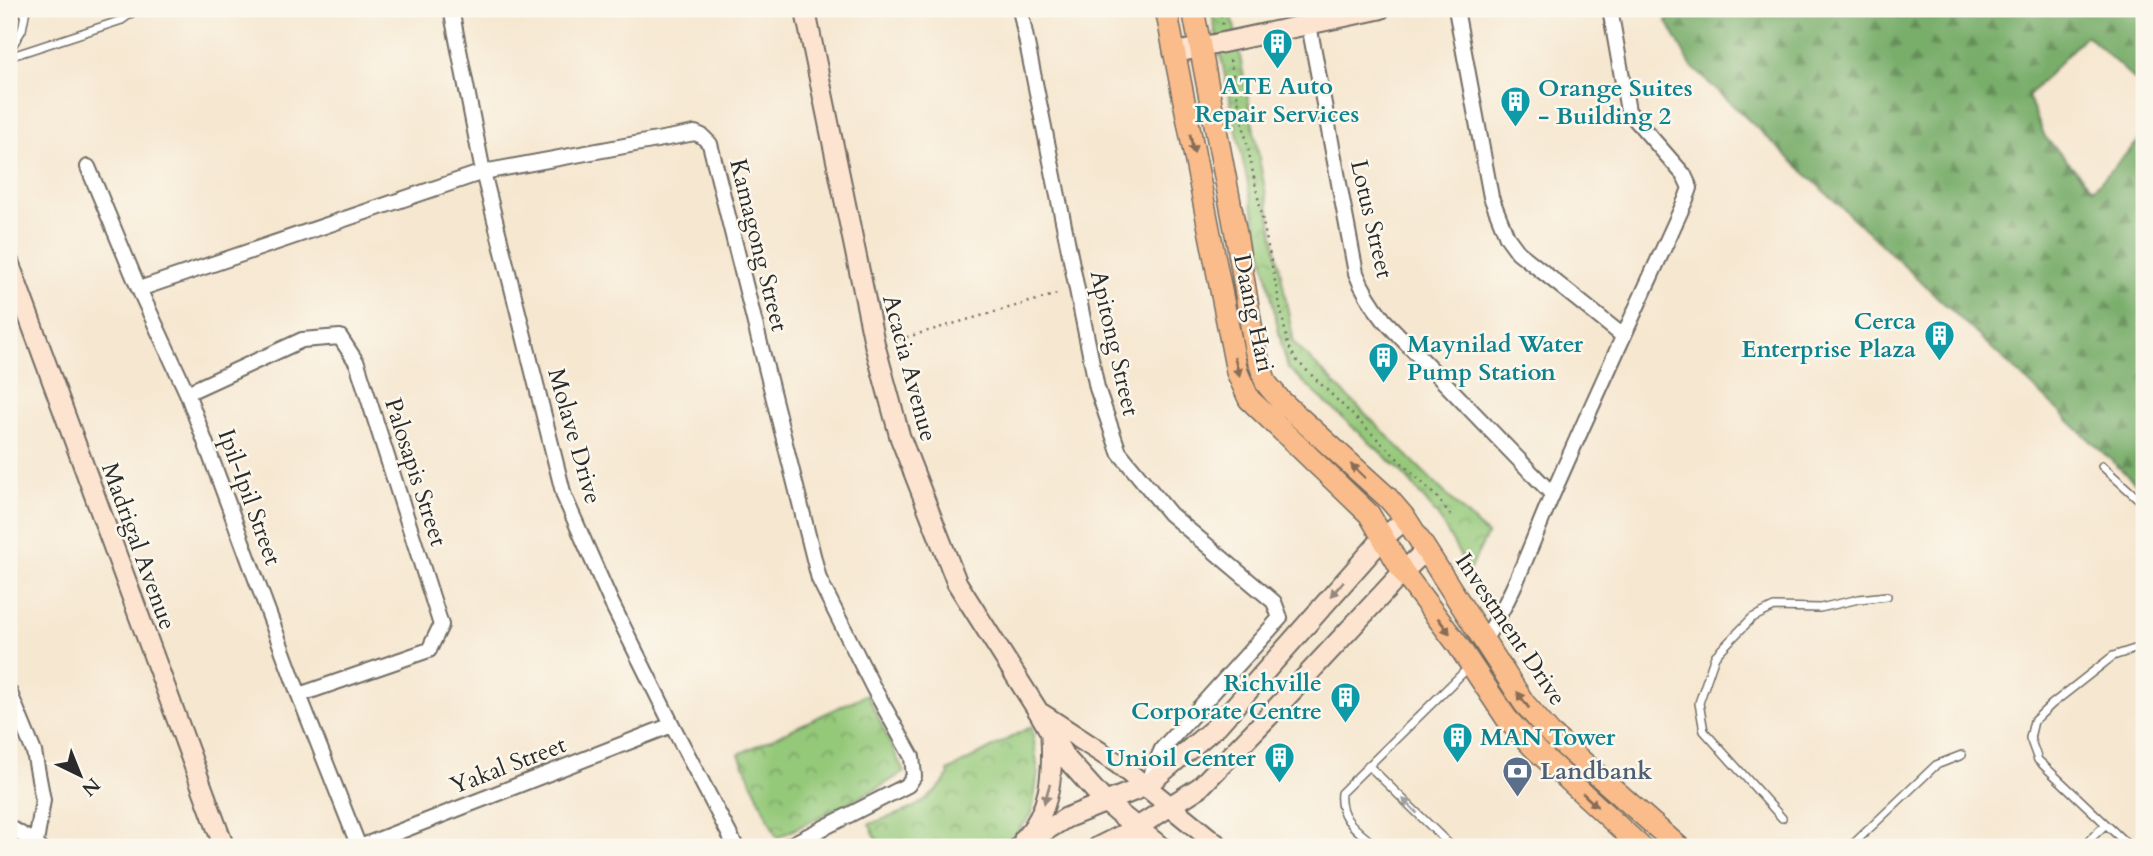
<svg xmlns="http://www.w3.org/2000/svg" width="2153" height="856" font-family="Cardo,serif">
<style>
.forest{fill:url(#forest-firs);stroke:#526c4a;stroke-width:2}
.park{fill:url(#park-crowns);stroke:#607a52;stroke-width:2}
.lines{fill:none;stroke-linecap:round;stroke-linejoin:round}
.lane-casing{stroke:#726d65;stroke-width:10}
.street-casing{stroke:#726d65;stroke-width:18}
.secondary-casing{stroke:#726d65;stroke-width:23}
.primary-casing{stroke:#726d65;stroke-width:24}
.path{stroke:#726d65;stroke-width:2.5;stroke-dasharray:2 5;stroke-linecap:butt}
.lane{stroke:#fff;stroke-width:7}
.street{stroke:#fff;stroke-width:14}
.secondary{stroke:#fde4d0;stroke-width:19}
.primary{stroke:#f9bc8a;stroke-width:21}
.oneway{fill:#886c56}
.oneway2{fill:#94887e}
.oneway3{fill:#a0a0a0}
.labels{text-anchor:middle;stroke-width:5;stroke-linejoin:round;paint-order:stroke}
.culture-label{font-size:24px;font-weight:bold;fill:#0d838f;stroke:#fbf7ec;text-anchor:start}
.street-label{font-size:24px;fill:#2b2b2b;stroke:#fbf7ec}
.service-label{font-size:24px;font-weight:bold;fill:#4e5e75;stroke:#fbf7ec;text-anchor:start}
</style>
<defs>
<pattern id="forest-firs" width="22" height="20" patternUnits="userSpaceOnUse" patternTransform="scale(1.75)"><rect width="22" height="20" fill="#78ad6a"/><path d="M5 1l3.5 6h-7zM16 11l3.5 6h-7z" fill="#638d57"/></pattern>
<pattern id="park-crowns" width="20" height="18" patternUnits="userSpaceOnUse" patternTransform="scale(1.75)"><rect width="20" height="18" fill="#95c97a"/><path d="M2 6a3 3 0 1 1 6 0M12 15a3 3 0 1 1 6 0" fill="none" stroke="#7aa364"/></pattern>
</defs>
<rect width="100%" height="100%" fill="#fbf7ec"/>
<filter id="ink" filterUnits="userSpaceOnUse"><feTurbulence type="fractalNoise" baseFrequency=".0143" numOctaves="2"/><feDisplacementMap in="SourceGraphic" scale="14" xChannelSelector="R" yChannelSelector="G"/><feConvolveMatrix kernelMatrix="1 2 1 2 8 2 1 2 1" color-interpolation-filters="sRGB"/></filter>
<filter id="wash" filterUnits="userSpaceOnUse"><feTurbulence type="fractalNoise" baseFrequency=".00686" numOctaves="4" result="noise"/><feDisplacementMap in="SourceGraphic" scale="28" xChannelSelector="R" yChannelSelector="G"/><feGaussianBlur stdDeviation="1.57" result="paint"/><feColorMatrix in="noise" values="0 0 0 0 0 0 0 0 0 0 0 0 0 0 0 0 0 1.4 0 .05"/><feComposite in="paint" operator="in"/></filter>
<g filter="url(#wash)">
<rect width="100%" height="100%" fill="#f6e7d0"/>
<path class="forest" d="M1685 9H2144V88L2086 35 2028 96 2045 137 2093 189 2144 135V491L1691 66 1666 20Z"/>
<path class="park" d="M1211 9H1231L1294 343 1487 535 1469 571 1438 516 1401 471 1288 368 1282 347Z
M867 694 904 772 878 788 777 838 739 754Z
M1032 726 1038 772 1032 814 1012 838 995 847H881L869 824C903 812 928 807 949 775L948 771Z"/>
</g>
<g filter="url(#ink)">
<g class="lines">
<defs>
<path id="lane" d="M9 51 22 30 26 9
M9 57 122 20 137 9
M2102 466 2144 504
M1368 765 1452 847
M1782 818 1704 731 1699 703 1715 656 1752 618 1774 607 1820 608 1859 599 1887 596
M1377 847C1359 831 1338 820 1341 793L1468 668
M1850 847 1936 765 1962 755
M2082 847 2105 825
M2130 847 2038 760 2030 738 2034 721 2052 704 2113 656 2144 646"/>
<path id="street" d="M451 9 483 172 564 496 611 602 672 725 736 847
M1020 9 1097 388 1119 452 1170 514 1274 602 1280 618 1162 749 1147 783
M1306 9 1356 273C1363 291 1372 305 1384 320L1552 494
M1456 9 1491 197 1507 237 1518 252 1623 336
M88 167 139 289 187 393 299 695 359 847
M139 289 483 172 695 133 702 136 710 144 819 579 873 687 912 757 914 776 908 785 786 847
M187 393 302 340 340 337 357 363 441 625 429 650 299 695
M1484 640C1515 595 1532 540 1554 491 1597 393 1642 296 1686 199L1690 188 1684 175 1628 111 1610 9
M9 691 34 752 43 800 36 843
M9 827 36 843 39 847
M360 847 672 725"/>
<path id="secondary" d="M805 9 875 346 900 437 957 583 1040 714 1064 756 1105 802 1161 847
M1174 53 1380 9
M9 263 224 847
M1042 714 1117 763 1220 847
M1024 839C1051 811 1053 773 1051 736
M1019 847 1066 818 1146 786 1218 725 1383 538 1406 519
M1098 847 1136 828 1200 787 1267 718 1403 572 1426 550"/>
<path id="primary" d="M1166 9 1237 372 1249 399 1369 514 1403 572 1458 645 1507 719 1535 749 1641 847
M1193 9 1236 234 1255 349 1266 383 1281 401 1388 498 1406 519 1524 703 1550 733 1679 847"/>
</defs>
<use href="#lane" class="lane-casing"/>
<use href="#street" class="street-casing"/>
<use href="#secondary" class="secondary-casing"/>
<use href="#primary" class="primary-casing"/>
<path class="path" d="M1219 9 1223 26
M1230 60 1288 345 1296 360 1437 497 1452 517
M893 341 1061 293"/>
<use href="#lane" class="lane"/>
<use href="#street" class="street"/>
<use href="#secondary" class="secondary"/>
<use href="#primary" class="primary"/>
</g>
<defs><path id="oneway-solid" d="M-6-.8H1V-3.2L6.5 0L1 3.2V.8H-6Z" transform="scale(1.75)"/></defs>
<g class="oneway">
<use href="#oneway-solid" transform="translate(1192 144) rotate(79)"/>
<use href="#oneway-solid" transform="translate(1237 367) rotate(76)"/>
<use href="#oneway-solid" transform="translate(1358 471) rotate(-137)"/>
<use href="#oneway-solid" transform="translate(1444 626) rotate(53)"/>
<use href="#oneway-solid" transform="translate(1523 700) rotate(-126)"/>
<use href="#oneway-solid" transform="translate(1590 800) rotate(43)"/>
</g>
<g class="oneway2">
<use href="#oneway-solid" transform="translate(1337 589) rotate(131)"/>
<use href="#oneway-solid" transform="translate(1047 794) rotate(106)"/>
</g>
<use class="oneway3" href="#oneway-solid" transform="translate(1410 806) rotate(-135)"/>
</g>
<defs>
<symbol id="building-pin" viewBox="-11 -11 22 30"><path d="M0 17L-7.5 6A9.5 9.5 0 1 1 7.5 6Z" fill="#0f9aa8" stroke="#fbf7ec"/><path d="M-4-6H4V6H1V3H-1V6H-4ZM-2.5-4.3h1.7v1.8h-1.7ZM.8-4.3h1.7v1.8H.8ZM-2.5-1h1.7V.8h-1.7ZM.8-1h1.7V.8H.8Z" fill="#fff"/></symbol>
<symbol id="bank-pin" viewBox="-11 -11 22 30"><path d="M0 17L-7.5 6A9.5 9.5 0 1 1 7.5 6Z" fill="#5c6f8a" stroke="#fbf7ec"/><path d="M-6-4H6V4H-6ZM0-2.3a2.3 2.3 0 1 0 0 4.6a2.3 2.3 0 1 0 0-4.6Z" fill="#fff"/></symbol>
</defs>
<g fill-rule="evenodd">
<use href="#building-pin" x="1260" y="26" width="35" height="47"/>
<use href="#building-pin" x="1498" y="84" width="35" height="47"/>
<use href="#building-pin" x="1922" y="318" width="35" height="47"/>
<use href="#building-pin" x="1366" y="340" width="35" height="47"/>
<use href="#building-pin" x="1328" y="680" width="35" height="47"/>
<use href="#building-pin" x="1440" y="720" width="35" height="47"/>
<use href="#building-pin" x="1262" y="740" width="35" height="47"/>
<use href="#bank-pin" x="1500" y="754" width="35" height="47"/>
</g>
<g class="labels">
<g class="culture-label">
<text x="1277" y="94" text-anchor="middle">ATE Auto<tspan x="1277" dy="28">Repair Services</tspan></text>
<text x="1538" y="96">Orange Suites<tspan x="1538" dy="28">- Building 2</tspan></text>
<text x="1916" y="329" text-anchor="end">Cerca<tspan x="1916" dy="28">Enterprise Plaza</tspan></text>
<text x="1407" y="352">Maynilad Water<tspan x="1407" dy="28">Pump Station</tspan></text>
<text x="1322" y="691" text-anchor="end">Richville<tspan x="1322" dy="28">Corporate Centre</tspan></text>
<text x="1480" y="745">MAN Tower</text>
<text x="1256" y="766" text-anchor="end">Unioil Center</text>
</g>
<g class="street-label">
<text transform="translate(1372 219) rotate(77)" y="8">Lotus Street</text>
<text transform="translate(759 245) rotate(76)" y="8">Kamagong Street</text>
<text transform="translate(1254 313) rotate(78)" y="8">Daang Hari</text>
<text transform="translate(1115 343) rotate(77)" y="8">Apitong Street</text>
<text transform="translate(910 368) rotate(75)" y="8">Acacia Avenue</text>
<text transform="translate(575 436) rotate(74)" y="8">Molave Drive</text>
<text transform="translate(416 472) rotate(72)" y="8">Palosapis Street</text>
<text transform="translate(250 497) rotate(70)" y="8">Ipil-Ipil Street</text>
<text transform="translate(139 546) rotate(70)" y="8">Madrigal Avenue</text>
<text transform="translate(1511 629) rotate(56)" y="8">Investment Drive</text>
<text transform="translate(508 765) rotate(-21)" y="8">Yakal Street</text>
</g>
<g class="service-label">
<text x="1540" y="779">Landbank</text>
</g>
</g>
<rect width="2153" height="856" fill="none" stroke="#fbf7ec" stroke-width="35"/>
<g transform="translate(80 775) rotate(137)" stroke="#fbf7ec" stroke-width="5" paint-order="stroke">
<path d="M0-5L12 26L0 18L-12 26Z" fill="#2b2b2b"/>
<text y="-10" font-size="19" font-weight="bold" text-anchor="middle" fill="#2b2b2b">N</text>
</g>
</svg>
